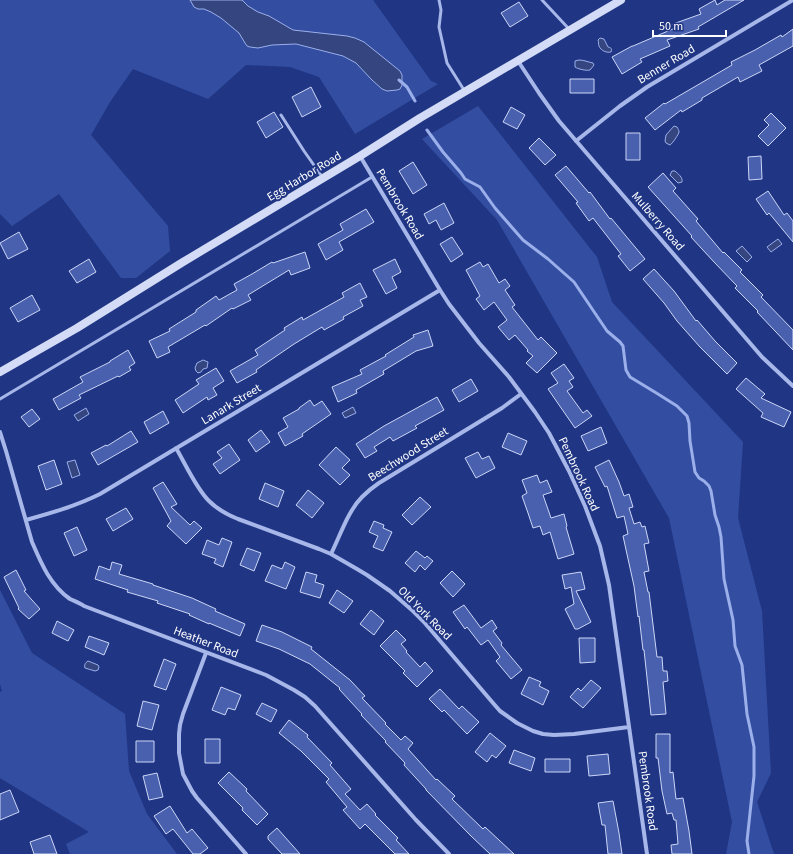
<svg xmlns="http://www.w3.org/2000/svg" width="793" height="854" font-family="'Source Sans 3',sans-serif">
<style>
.green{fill:#334ea1}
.water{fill:#35457f;stroke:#9bafeb}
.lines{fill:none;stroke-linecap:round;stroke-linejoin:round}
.stream{stroke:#9bafeb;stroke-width:3}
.building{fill:#4860ad;stroke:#ccd6f7}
.lane{stroke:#a7b7e9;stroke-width:3}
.street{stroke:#a7b7e9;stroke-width:4}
.secondary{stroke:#d3dbf7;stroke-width:8}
.labels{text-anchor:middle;stroke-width:4;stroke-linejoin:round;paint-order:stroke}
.street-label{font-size:12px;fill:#fff;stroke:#203684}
</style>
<rect width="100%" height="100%" fill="#203684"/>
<path class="green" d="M0 0H373L431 81 438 84 355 134 319 77 290 67 246 65 208 99 133 69 110 102 91 135 168 226 170 251 136 278H121L59 194 12 226 0 214Z
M478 106 597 257 612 302 743 442 738 518 762 611 771 773 757 802 774 854H726L732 822 669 518 497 220 422 139Z
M0 590 32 653 125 714 129 771 147 814 177 854H70L66 844 89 832 0 778V692L2 691 0 684Z"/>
<path class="water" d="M190 0H242L248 6 258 12 269 16 293 30 347 36 355 38 364 42 400 71 402 75V85L400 89 397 90 387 91 382 89 372 80 356 63 343 56 296 44 272 45 258 48 250 47 247 46 245 43 239 33 221 18 211 12 204 9H198L194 7Z
M600 38 604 39 608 47C612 48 612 49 611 52 607 53 601 51 599 46 598 44 599 42 598 40Z
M579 60C584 60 588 62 593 63L594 65 590 70C586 71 578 69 575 67V61Z
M674 126 677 127C678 129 679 130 679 132 679 134 672 144 670 145L666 143 665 141 666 135Z
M672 171H675C678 174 683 177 682 182L678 183 670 175Z
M778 239 782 244 771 252 767 247Z
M742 246 752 257 747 262 736 251Z
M203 360 208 362 207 368 203 369 201 372 198 373 196 371 195 368 197 363Z
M353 407 356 413 345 418 342 413Z
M86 408 89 414 78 421 74 415Z
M75 460 80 475 72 478 67 462Z
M88 661 98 665 99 667 98 670 95 671 85 668C84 665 85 663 88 661Z"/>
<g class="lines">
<path class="stream" d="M399 80 407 87 415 101
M427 130 443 152 461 173 465 179 480 187 495 208 523 240 548 259 574 282 607 331 620 342 623 346 626 370 630 377 658 394 677 406 687 416 689 423 690 441 695 472 699 478 704 481 709 486 711 491 715 515 719 527 721 537 724 579 733 620 735 646 742 665 747 714 754 747V776L747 841 749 854"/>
</g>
<path class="building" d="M715 0 717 5 725 0H744L727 10 698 27 699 29 667 40 670 46 640 59 642 62 622 74 612 57 632 46H633L675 28 673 24 701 14 699 9Z
M519 2 528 16 510 27 501 13Z
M793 29V46L759 65 762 71 740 82 738 77 702 98V100L682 112 681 110 655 130 645 118 664 103 665 104 732 65 731 62 755 50 781 35 782 37Z
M570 79H594V93H570Z
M311 87 321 107 302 117 292 97Z
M511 107 525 115 517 129 503 122Z
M274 112 283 127 266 138 257 122Z
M771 113 786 128 768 146 758 136 769 125 764 120Z
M626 133H640V160H626Z
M539 138 556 155 545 165 529 148Z
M761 156 762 179 749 180 748 157Z
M413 162 427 185 413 194 399 171Z
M566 166 589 193 590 192 610 219 611 218 645 259 630 271 618 256 621 254 593 218 589 221 576 203 578 202 555 175Z
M663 173 676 188 673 191 698 219 696 221 723 253 724 252 742 270 740 272 763 295 761 297 793 330V350L757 312 758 311 735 288 737 286 714 262 691 237 692 236 648 187Z
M768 191 784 215 787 213 793 221V242L769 213 767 215 756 199Z
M444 203 454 223 441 230 436 220 429 224 424 214Z
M366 209 374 222 339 242 343 250 326 260 318 244 343 230 340 224Z
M19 232 28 249 8 259 0 243Z
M452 237 463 254 451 262 440 244Z
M305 252 310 268 291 275 289 270 248 295 251 300 233 309 232 308 206 326 205 325 168 347 170 352 157 358 149 341 170 331 169 329 196 312V310L216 296 219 300 237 290 234 284 252 274 272 262 273 263Z
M89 259 96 272 77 283 69 271Z
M395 259 401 272 392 277 397 288 386 294 373 270Z
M480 262 483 267 488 264 499 283 505 279 510 286 505 290 515 305 512 307 538 340 541 337 557 353 537 373 526 363 533 356 527 351 528 350 515 335 509 340 498 327 507 320 494 302 484 310 476 299 480 296 466 270Z
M654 269 674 291 696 321 697 320 715 341 737 363 727 374 700 347 677 321 664 303 643 279Z
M360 283 367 297 360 300 363 306 343 317 344 319 324 330 322 327 294 344 256 370 257 372 237 383 230 371 258 355 255 350 285 330 284 328 302 317 303 320 344 297 342 293Z
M32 295 40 310 18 322 10 308Z
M428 330 433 346 416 351 383 371 384 374 356 390 357 393 338 402 332 387 362 374 360 370 386 356 385 355 414 337 413 335Z
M128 350 135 363 129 367 131 370 119 377 118 376 79 395 81 398 59 410 53 399 83 382 80 377 110 362V361Z
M564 364 574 378 569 381 573 387 567 391 583 413 587 410 592 416 575 428 548 389 558 383 551 373Z
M216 368 224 381 213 388 217 395 208 400 207 397 183 413 175 400 199 384 196 380Z
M746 378 765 394 761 398 791 412 784 427 761 417 763 413 736 389Z
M471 379 478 391 459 402 452 390Z
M437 397 444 410 415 426 417 428 393 441 390 437 374 447 377 451 365 458 356 444 384 426Z
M310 400 314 406 322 401 331 414 302 434 303 436 285 446 278 433 288 427 283 418 299 409V408Z
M32 409 40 419 29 427 21 417Z
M163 411 169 423 150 434 144 422Z
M601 427 607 443 588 451 581 436Z
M261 430 270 442 256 452 248 440Z
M131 431 138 442 98 465 91 453 106 445 107 446Z
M508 433 527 441 521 455 502 447Z
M229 444 240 460 220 474 213 464 222 458 217 452Z
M336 447 350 460 342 468 350 475 340 485 319 465Z
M478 452 482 459 489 456 495 468 476 478 465 458Z
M54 460 62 484 46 490 38 466Z
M609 460 619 482 624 496 629 494 633 507 629 508 634 524 640 522 642 527 645 526 649 543 644 544 649 571 644 572 648 592H649L657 657H662L663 671H667L668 681 663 682 666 714 651 715 644 650H643L639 616 638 617 634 586 623 536 628 534 624 516 617 518 607 486 605 487 595 467Z
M537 475 540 483 547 480 552 492 543 495 551 518 564 514 567 526 566 527 574 554 558 559 550 532 543 535 540 526 533 528 528 513 522 496 527 493 522 480Z
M163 482 177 504 171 507 190 525 194 521 202 528 186 544 167 526 171 521 153 488Z
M265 483 284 491 278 507 259 499Z
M308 490 324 503 312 518 296 505Z
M420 497 431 507 412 525 402 515Z
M126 508 133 519 113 531 106 519Z
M374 521 384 525 383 528 392 532 383 551 373 547 378 536 369 532Z
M77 527 87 550 74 556 64 533Z
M222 538 232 542 223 567 214 563 216 559 202 554 207 540 219 545Z
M247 548 261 553 254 571 240 565Z
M416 551 425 558 427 556 433 561 425 570 420 565 415 572 405 563Z
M112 562 122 565 119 574 153 584V585L192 598 216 609 215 611 245 624 240 636 209 623V624L189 615 190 614 157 603 158 601 127 592 128 590 95 579 99 566 110 570Z
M285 562 295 567 286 589 265 581 272 565 282 569Z
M16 570 26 590 24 591 40 609 29 619 18 609 19 608 4 577Z
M452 571 465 584 453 597 440 583Z
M306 572 317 575 315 582 324 585 320 598 300 592Z
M581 572 585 589 576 591 591 622 578 629H575L565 609 574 604 571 587 565 589 562 575Z
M337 590 353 601 344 613 329 603Z
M464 605 481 628 492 620 497 628 493 631 502 643 501 645 522 670 511 679 496 661 500 657 488 640 481 645 467 627 465 629 453 612Z
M371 610 384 621 374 635 360 624Z
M57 621 74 630 68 641 52 633Z
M262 625 282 632 312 647 311 649 350 680 365 696 362 698 386 723 385 724 401 740 405 736 413 743 408 749 436 780 437 779 455 796 452 799 483 829 485 827 514 854H490L471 836 426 790V789L404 765 405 763 385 742 386 741 361 715 362 714 339 689 340 688 310 664 279 649 256 641Z
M396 630 406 640 401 644 407 651 406 652 420 667 425 662 433 671 417 687 403 673 405 671 380 646Z
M89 636 109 643 104 655 85 647Z
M579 638H595V662L580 663Z
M164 659 176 664 166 690 154 686Z
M529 677 541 682 539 686 549 691 543 705 521 694Z
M591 680 601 688 583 708 570 697 578 688 581 691Z
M221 687 241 695 235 710 228 708 225 715 212 710Z
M440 689 459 709 462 706 479 722 467 734 444 710 442 712 429 699Z
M143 701 159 705 152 730 137 726Z
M262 703 277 710 271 722 256 714Z
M289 720 308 735 307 737 332 763 330 765 351 789 345 794 360 810 367 804 376 814 375 815 398 838 396 840 409 854H395L365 824 360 829 343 810 347 807 326 782 329 779 301 751 279 733Z
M490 733 506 746 496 758 492 755 487 762 475 752Z
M656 734H670V773L673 772 676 799 683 798 689 831 692 854H672L671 845 678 844 676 820H674L672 813 667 814 662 791 658 758H656Z
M205 739H220V763H205Z
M136 741H154V762H136Z
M514 750 535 758 531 771 509 763Z
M608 754 610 774 589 776 587 756Z
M545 759H570V772H545Z
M229 772 247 789 246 791 268 814 257 825 242 810 243 808 218 783Z
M157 773 163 797 149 800 143 776Z
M10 790 19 812 0 820V794Z
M613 801 619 833 622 854H608L605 825H602L598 803Z
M170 806 187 833 192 829 208 848 200 854H193L173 829 166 834 154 816Z
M277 828 300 854H282L268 839V836Z
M50 835 57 854H34L30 842Z"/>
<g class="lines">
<path class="lane" d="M439 0 441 10 439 27 447 63 464 90
M542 0 569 29
M281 115 304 151 323 178
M0 399 372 177"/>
<path class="street" d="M518 61 539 93 559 121 762 357 793 386
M576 141 620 106 647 87 793 0
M360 156 440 290 449 304 479 343 509 377 535 412 549 433 569 471 585 506 600 546 609 585 647 854
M0 432 6 451 32 542C41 563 50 585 70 599 74 601 80 603 84 606L266 675 294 690 305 697 315 706 416 820 449 854
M176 448C186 465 196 488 209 501 217 509 228 515 238 519L319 549 331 554 357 569 367 575 390 591 413 611 424 622 493 703 500 711 517 723 533 731 543 734 554 735 574 734 629 727
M26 520C51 513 76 506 100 494L440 290
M331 554C340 536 348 511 362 497 367 492 373 487 379 483L502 408 521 394
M206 653 183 714 180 725 179 734V753L183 774 192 791 197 798 246 854"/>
<path class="secondary" d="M0 372 77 328 183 262 360 156 420 118 621 0"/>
</g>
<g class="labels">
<g class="street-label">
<text transform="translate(666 64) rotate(-31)" y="4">Benner Road</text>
<text transform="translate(304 176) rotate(-31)" y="4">Egg Harbor Road</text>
<text transform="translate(400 204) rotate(59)" y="4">Pembrook Road</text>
<text transform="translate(658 221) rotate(49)" y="4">Mulberry Road</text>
<text transform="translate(231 404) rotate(-31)" y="4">Lanark Street</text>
<text transform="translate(408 454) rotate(-32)" y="4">Beechwood Street</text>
<text transform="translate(579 474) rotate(65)" y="4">Pembrook Road</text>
<text transform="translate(425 613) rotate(45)" y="4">Old York Road</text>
<text transform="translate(206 642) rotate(21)" y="4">Heather Road</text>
<text transform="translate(648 791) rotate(82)" y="4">Pembrook Road</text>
</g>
</g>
<path d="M653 30v6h73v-6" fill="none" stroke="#ffffff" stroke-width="2"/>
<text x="659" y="30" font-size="12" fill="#ffffff" stroke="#203684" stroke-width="3" paint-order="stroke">50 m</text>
</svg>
